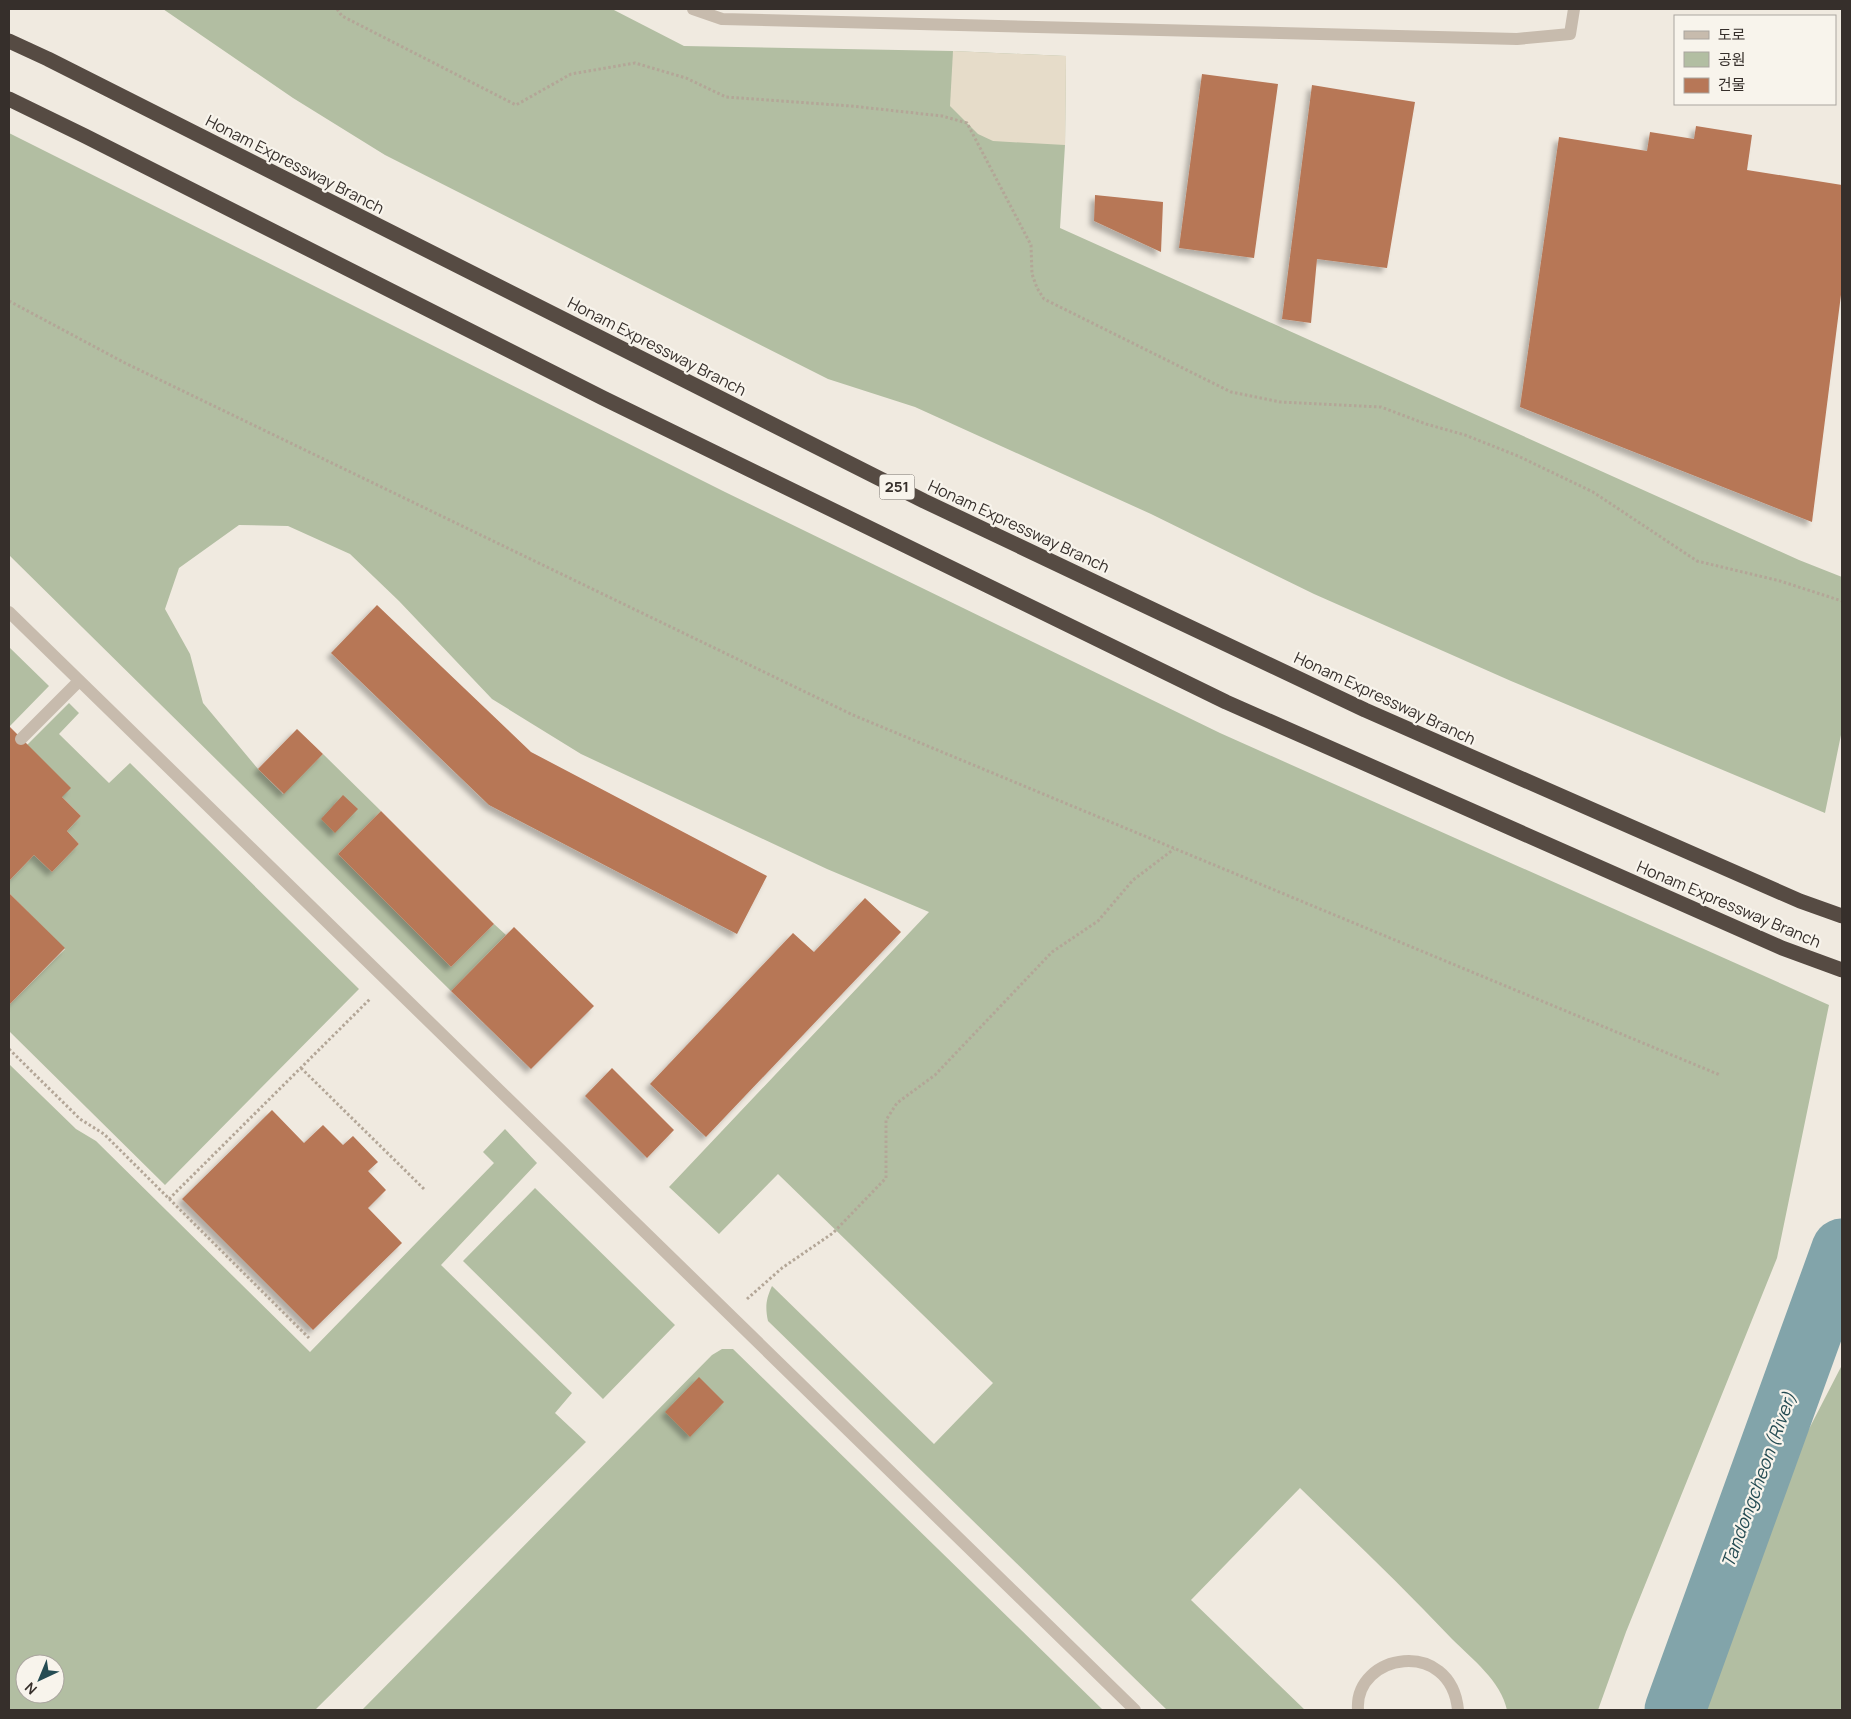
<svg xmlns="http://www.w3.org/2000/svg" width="1851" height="1719" font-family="Manrope,'Noto Sans KR',sans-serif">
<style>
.green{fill:#b2bea2;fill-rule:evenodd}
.plaza{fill:#e6dcc9}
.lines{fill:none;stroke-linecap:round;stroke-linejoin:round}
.river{stroke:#82a4aa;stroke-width:61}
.building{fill:#b77757;filter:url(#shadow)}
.path{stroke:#b3a697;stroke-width:3;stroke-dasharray:2.5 2.5;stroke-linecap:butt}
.service{stroke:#c7bbad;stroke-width:12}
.minor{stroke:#c7bbad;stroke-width:12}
.motorway{stroke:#564b43;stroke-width:15}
.labels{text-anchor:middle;stroke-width:4.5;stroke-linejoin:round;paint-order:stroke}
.shield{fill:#f8f4ec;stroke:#706a65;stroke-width:1}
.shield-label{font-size:15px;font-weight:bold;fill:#362f2b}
.street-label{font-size:16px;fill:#362f2b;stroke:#f8f4ec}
.water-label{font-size:18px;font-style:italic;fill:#254c53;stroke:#f8f4ec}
</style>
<defs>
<filter id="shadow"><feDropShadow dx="-4.5" dy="4.5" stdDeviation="2.5" flood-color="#0004"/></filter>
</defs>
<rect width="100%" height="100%" fill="#f0eae0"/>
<path class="green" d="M163 9H612L684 46 953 51 1066 56 1065 145 1060 228 1799 560 1842 577V730L1825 813 1511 681 1314 594 1151 514 915 407 828 379 385 155 293 98Z
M9 133 725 492 1220 733 1829 1005 1777 1258 1626 1632 1598 1710H1507C1501 1681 1472 1659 1452 1639 1403 1587 1351 1538 1300 1488L1191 1600 1305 1710H1167L768 1321C765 1307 766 1299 772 1286L934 1444 993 1383 778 1174 719 1234 669 1187 929 912 827 869 581 754 492 699 399 601 350 554 288 526 239 525 179 568 165 609 190 654 203 703 258 769 283 794 323 754 381 811 338 854 451 967 494 924 506 935 451 991 9 555Z
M9 647 49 686 9 727Z
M69 703 79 713 59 734 109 783 130 763 359 989 165 1185 9 1031V1005L65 949 9 893V881L34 855 52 872 79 844 67 831 81 816 62 797 27 745Z
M9 1064 76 1129 96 1141 310 1352 494 1163 483 1152 505 1129 537 1163 441 1265 572 1393 555 1413 586 1442 315 1710H9ZM25 1664H55V1694H25Z
M535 1188 675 1325 603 1399 463 1261Z
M722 1349H733L1103 1710H362L712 1355Z
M1842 1365V1710H1700L1779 1487Z"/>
<path class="plaza" d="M953 51 1066 56 1065 145 993 141 978 134 950 106Z"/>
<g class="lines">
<path class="river" d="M1675 1710 1842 1249"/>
</g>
<path class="building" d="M1202 74 1278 84 1254 258 1179 248Z
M1312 85 1415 102 1387 268 1317 259 1311 323 1282 319Z
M1696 126 1752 135 1747 170 1842 185V287L1812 522 1520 407 1559 137 1647 151 1650 132 1694 139Z
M1095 195 1163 202 1161 252 1094 221Z
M377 605 531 752 767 876 737 934 489 805 331 653Z
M9 726 71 788 62 797 81 816 67 831 79 844 52 872 34 855 9 881Z
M297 729 323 754 284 794 258 769Z
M343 795 358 809 335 833 321 819Z
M381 811 494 924 451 967 338 854Z
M9 893 65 948 9 1005Z
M865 898 901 932 706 1137 650 1084 793 933 814 952Z
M514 927 594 1006 531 1069 451 991Z
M612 1068 674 1130 647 1158 585 1096Z
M272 1110 304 1143 323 1125 343 1145 353 1136 378 1162 368 1171 386 1190 368 1208 402 1243 313 1330 182 1199Z
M699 1377 724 1402 690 1437 665 1412Z"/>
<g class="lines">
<path class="path" d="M337 9 342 16 516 105 571 74 635 63 686 78 726 97 851 106 942 116 967 123 1031 245 1032 274 1037 288 1044 299 1231 392 1280 402 1381 407 1426 424 1465 435 1518 456 1593 492 1697 561 1780 581 1842 601
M9 301 125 363 853 715 1720 1075
M9 1049 80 1119 104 1134 309 1338
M301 1068 424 1189
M169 1199 371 998
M747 1299 782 1268 833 1233 886 1178V1120L897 1103 935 1075 1052 952 1098 921 1133 880 1174 849"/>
<path class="service" d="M21 739 79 681"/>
<path class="minor" d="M693 9 722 19 1517 39 1570 34 1574 9
M9 612 1135 1710
M1358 1710C1354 1653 1451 1637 1458 1710"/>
<path class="motorway" d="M9 41 48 59 924 501 1365 710 1800 901 1842 916
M9 99 85 136 603 398 1226 702 1782 948 1842 970"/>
</g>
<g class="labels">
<rect class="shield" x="879.5" y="474.5" width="35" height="25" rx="4"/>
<g class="shield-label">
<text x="897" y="492">251</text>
</g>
<g class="street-label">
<text transform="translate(295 164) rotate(27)" y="6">Honam Expressway Branch</text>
<text transform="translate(657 346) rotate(27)" y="6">Honam Expressway Branch</text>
<text transform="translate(1019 526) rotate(25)" y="6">Honam Expressway Branch</text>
<text transform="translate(1385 698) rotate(25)" y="6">Honam Expressway Branch</text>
<text transform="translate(1729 904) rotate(23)" y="6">Honam Expressway Branch</text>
</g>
<g class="water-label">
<text transform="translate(1759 1480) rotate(-70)" y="6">Tandongcheon (River)</text>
</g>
</g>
<rect width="1851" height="1719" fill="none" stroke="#362f2b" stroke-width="20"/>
<rect x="1674" y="15" width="162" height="90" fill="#f8f4ec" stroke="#aaa59f"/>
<rect x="1684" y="31" width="25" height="8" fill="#c7bbad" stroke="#aaa59f"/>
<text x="1718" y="40" font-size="15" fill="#362f2b">도로</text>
<rect x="1684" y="52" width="25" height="15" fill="#b2bea2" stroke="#aaa59f"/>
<text x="1718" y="65" font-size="15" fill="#362f2b">공원</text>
<rect x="1684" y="78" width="25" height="15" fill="#b77757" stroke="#aaa59f"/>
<text x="1718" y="90" font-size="15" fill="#362f2b">건물</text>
<g transform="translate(40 1679) rotate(224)"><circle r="24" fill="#f8f4ec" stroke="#aaa59f"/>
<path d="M0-4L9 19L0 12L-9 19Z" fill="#254c53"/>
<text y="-8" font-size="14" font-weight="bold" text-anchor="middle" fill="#362f2b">N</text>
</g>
</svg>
